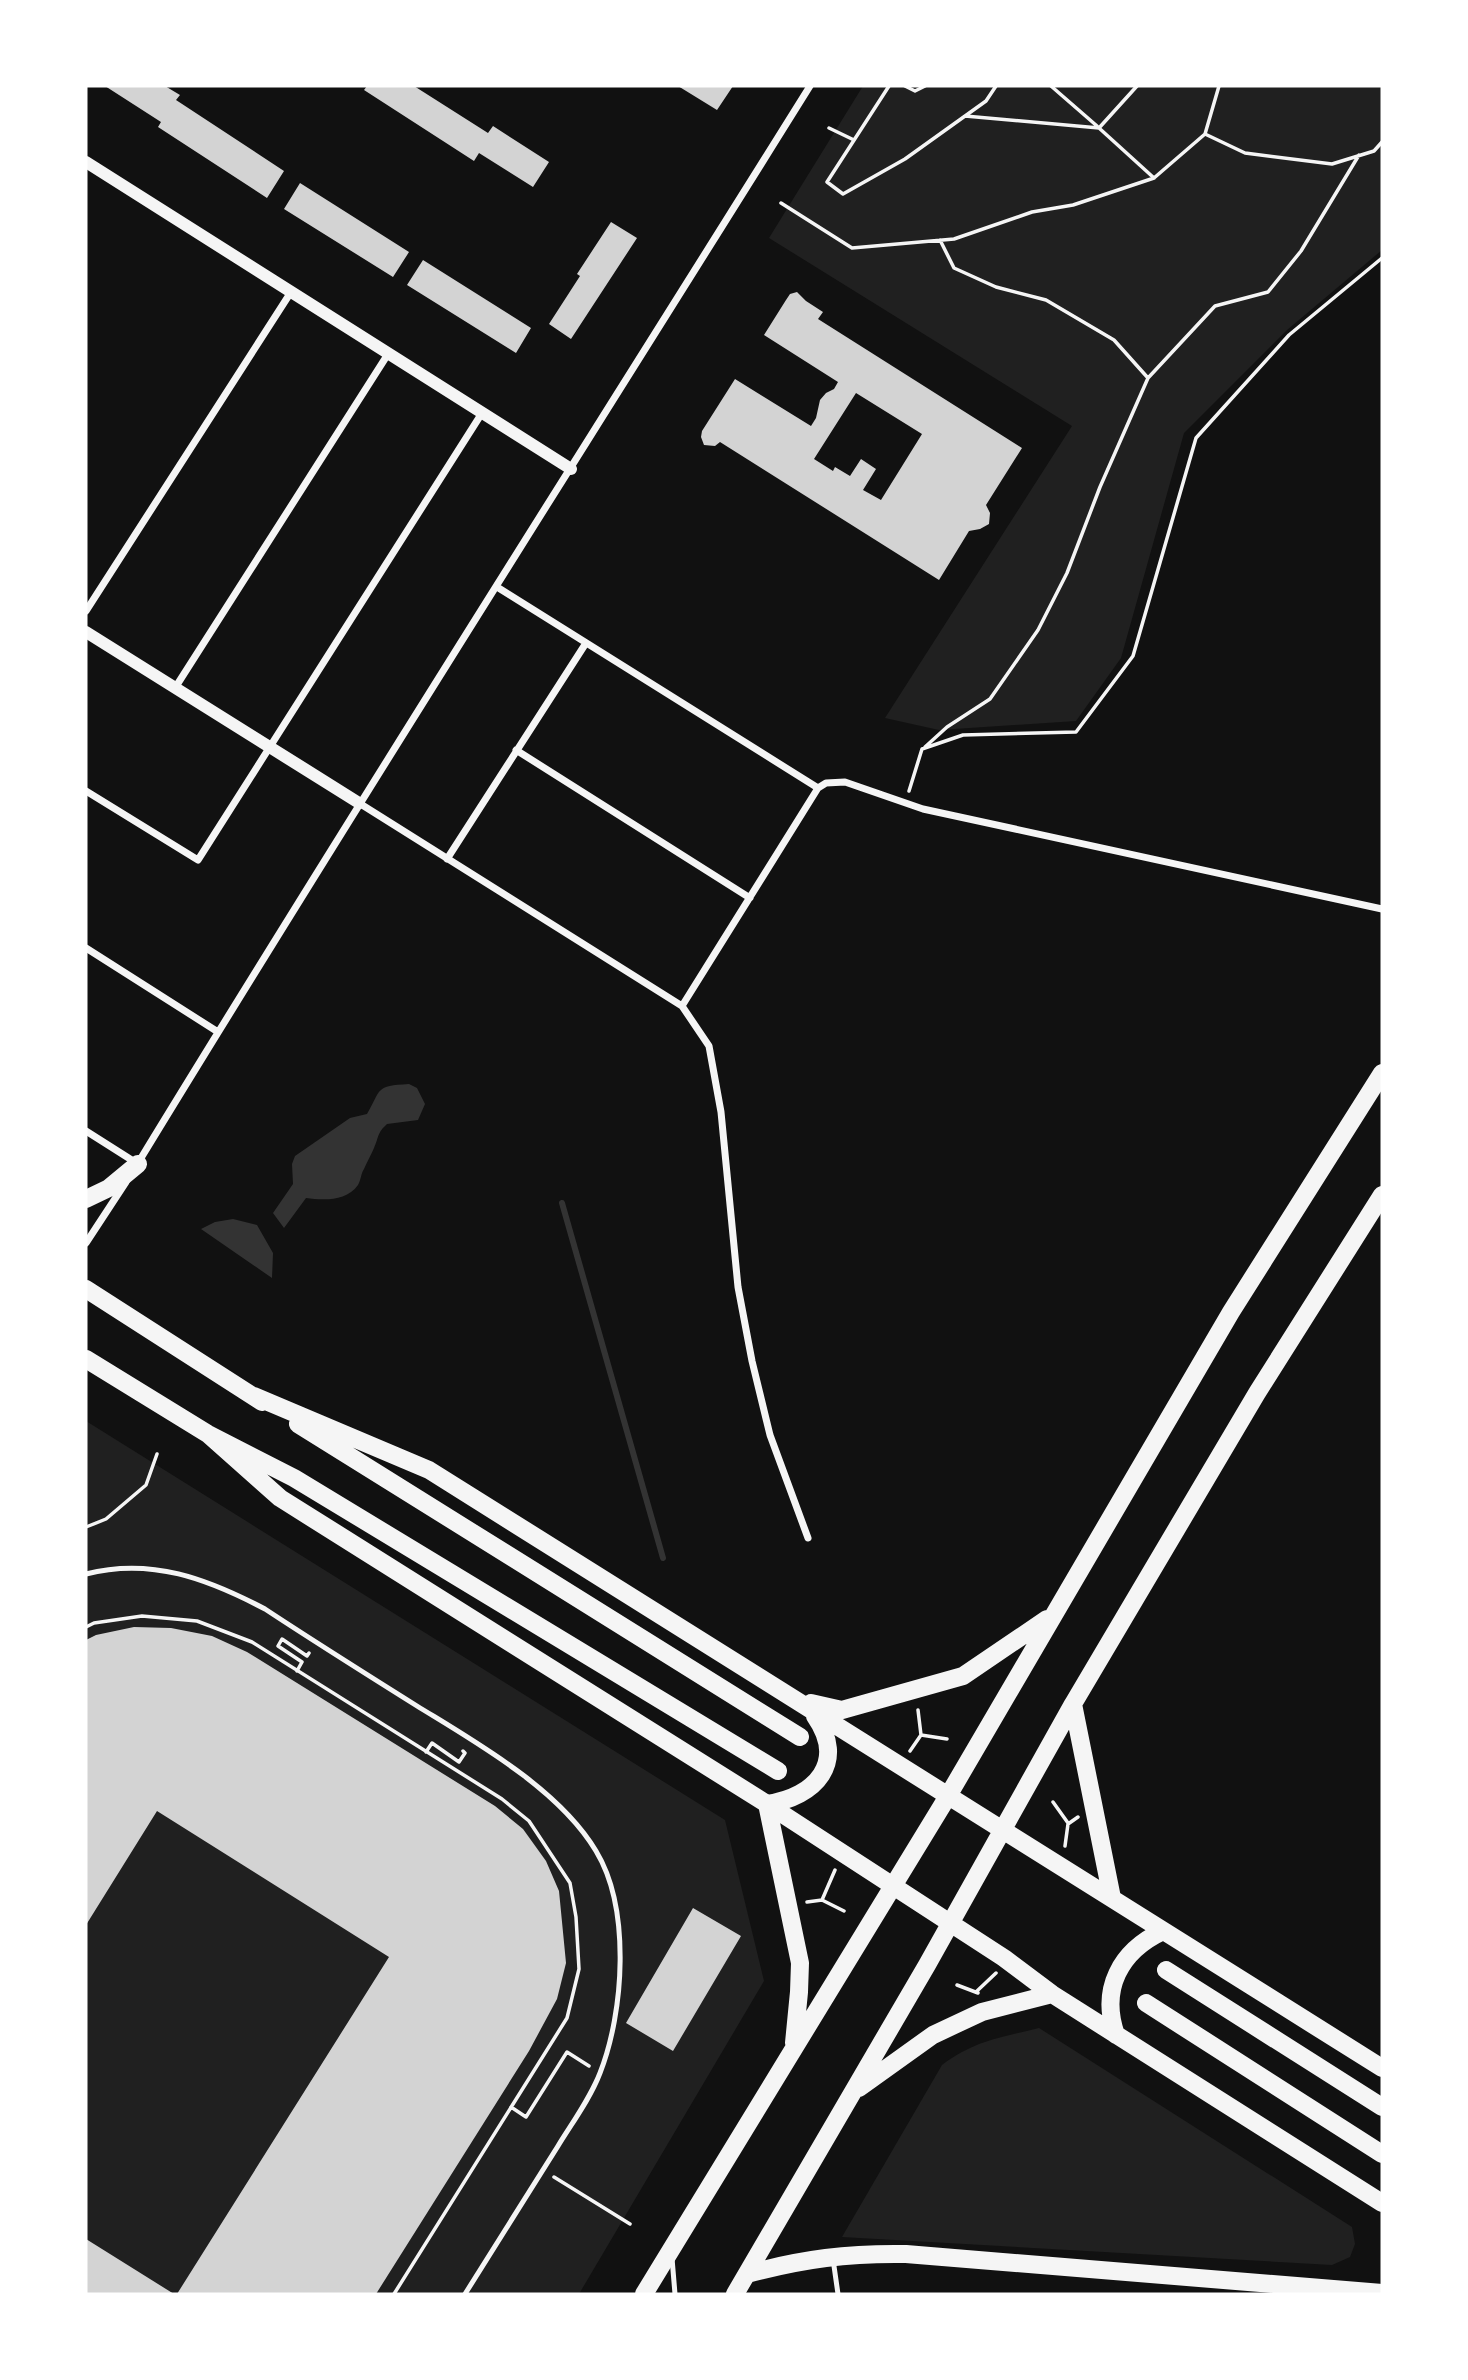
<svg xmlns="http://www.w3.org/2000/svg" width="1468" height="2380" font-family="'Nunito Sans',sans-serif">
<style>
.green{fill:#202020}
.water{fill:#333}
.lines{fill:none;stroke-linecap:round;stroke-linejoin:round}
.stream{stroke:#333;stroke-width:6}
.building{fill:#d3d3d3;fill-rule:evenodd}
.path{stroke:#f5f5f5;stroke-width:3.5}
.service{stroke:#f5f5f5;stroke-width:5}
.minor{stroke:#f5f5f5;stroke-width:7}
.tertiary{stroke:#f5f5f5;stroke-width:12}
.primary{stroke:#f5f5f5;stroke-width:18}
</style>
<rect width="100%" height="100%" fill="#111"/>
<path class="green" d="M863 86H1382V250L1287 330 1184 433 1121 658 1076 721 939 730 885 718 1072 426 769 238Z
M86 1421 725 1820 764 1981 579 2294H86Z
M1039 2028 1352 2227 1355 2244 1350 2257 1332 2265 842 2237 942 2065C976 2040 999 2038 1039 2028Z"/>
<path class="water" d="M409 1084 417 1088 425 1104 418 1120 387 1124C377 1133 379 1137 374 1148 371 1155 367 1162 364 1169 361 1173 361 1180 358 1185 346 1202 323 1200 306 1198L284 1228 273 1213 293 1184 292 1164 295 1156 350 1118 367 1114C382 1089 374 1086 409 1084Z
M233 1219 257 1225 273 1253 272 1278 201 1229 215 1222Z"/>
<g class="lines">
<path class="stream" d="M562 1203 663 1558"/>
</g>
<path class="building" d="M105 86H165L180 95 176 100 284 171 267 198 158 127 161 122Z
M367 86H414L488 133 493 126 549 162 533 187 479 153 474 161 364 90Z
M678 86H733L717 110Z
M300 183 409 252 393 277 284 209Z
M611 222 637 238 571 339 549 324 580 276 577 274Z
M423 260 531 328 516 353 407 285Z
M797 292 806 301 823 312 818 319 1022 448 986 505 990 513 989 524 980 529 969 531 939 580 720 442 715 446 704 445 701 437 702 431 735 379 811 426 816 418 820 400 826 393 834 389 838 382 764 335 786 300 790 294ZM856 393 922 434 881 500 863 490 876 469 861 459 850 476 835 467 833 471 814 459Z
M134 1627 171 1628 212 1636 247 1652 495 1806 523 1829 546 1861 559 1891 566 1963 557 1999 529 2051 376 2294H177L389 1957 157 1811 86 1925V1640L96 1635Z
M693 1908 741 1936 673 2051 626 2023Z
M86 2239 174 2294H86Z"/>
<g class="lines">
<path class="path" d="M889 86 827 182 843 194 905 159 986 101 996 86
M905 86 915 91 925 86
M1051 86 1097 126
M1137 86 1099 128 1154 178 1205 134 1219 86
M965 116 1099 128
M829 128 854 140
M1205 134 1245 153 1332 164 1374 151 1382 142
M781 203 852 248 954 239 1032 212 1073 205 1154 178
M940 240 954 268 996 287 1046 300 1114 340 1148 378
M925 747 947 727 990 699 1038 630 1067 573 1100 487 1148 378 1215 306 1268 292 1301 251 1359 155
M909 791 922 749 963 735 1076 732 1133 656 1196 438 1289 335 1382 258
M86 1527 106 1519 146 1485 157 1454
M86 1627 94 1623 142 1616 197 1621 252 1642 502 1799 529 1821 570 1883 576 1917 579 1969 567 2018 394 2294
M297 1671 302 1662 278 1646 282 1639 307 1656 309 1653
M921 1735 947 1739
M910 1751 921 1735 918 1710
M426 1752 432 1743 459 1762 465 1753 463 1751
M1053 1802 1068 1823
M1065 1846 1068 1824 1078 1817
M822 1900 844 1911
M807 1902 822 1900 835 1870
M957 1985 978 1993
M977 1991 996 1973
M511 2107 526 2117 567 2052 589 2066
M554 2177 630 2224"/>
<path class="service" d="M86 1574C151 1557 208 1579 265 1609 315 1642 366 1674 417 1706 477 1743 559 1789 596 1851 631 1909 624 2012 600 2073 590 2099 572 2123 558 2146 527 2196 496 2245 465 2294
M672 2258 675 2294
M833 2259 838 2294"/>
<path class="minor" d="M497 587 818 788 682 1006
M86 611 291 292
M175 688 388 354
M516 750 750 898
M818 788 826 783 845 782 923 809 1382 909
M86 791 198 860 482 413
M359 803 682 1006 709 1046 721 1112 738 1287 752 1361 770 1435 808 1538
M447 859 586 643
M86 948 218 1032
M86 1131 138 1164
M138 1163C358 802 586 445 810 86
M86 1243 126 1182"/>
<path class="tertiary" d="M86 162 571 469
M86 632 359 803"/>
<path class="primary" d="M86 1199 109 1188 138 1164
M86 1289 262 1402
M86 1359 208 1434 294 1478 778 1771
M254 1396 429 1470 1382 2068
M298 1424 800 1737
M208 1434 280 1498 767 1804 1004 1958 1052 1994 1382 2203
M811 1703 842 1710 963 1676 1047 1619
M1073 1704 1112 1898
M1166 1970 1382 2107
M1146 2003 1382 2154
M1116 2035C1100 1989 1120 1951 1163 1931
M794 2043 799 1992 800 1963 767 1804C816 1797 847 1762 815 1716
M859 2088 933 2035 982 2012 1052 1994
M747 2274C803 2259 848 2253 906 2254L1382 2293
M644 2294 948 1796 1231 1312 1382 1073
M735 2294 927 1965 1073 1704 1257 1393 1382 1195"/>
</g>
<rect width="1468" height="2380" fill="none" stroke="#ffffff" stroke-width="175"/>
</svg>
